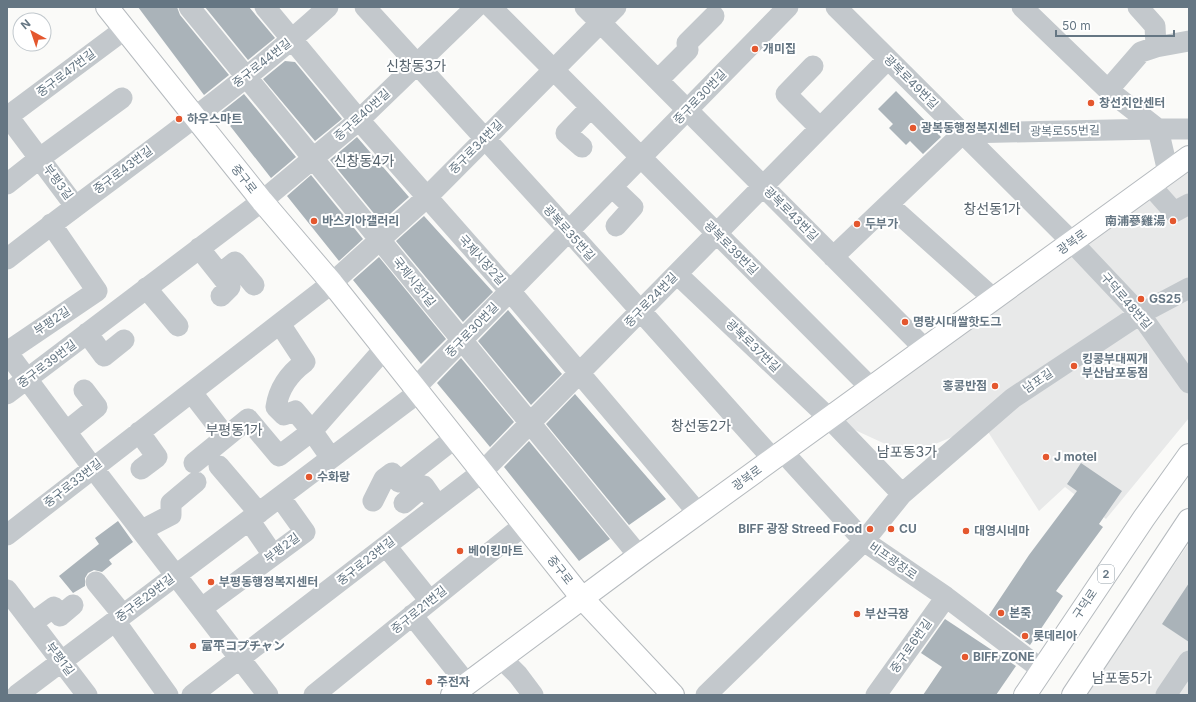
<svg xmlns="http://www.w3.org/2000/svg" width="1196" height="702" font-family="Inter,'Noto Sans KR','Noto Sans JP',sans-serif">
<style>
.built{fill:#e8e9e9}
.building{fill:#aab3b9}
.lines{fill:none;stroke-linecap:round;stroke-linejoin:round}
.major-casing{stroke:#b5babe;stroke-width:24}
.minor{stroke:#c3c8cc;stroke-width:21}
.major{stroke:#fff;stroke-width:22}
.poi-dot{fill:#e4572e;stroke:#fff;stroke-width:1.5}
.labels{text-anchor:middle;stroke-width:4;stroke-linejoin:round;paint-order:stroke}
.shield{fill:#fff;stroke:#939fa8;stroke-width:1}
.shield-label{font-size:11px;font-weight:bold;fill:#657683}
.poi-label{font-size:12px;font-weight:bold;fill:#657683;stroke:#fff;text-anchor:start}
.street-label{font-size:12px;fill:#657683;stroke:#fff}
.quarter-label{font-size:14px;fill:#57646e;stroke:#fff}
</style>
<rect width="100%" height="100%" fill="#fafaf8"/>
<path class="built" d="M1189 157V418L1106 519 1065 487 1039 511 983 424 909 455 829 418Z
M1189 543V695H1085Z"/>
<path class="building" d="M138 7H177L180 15 229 75 204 95Z
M205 7H249L275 38 248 60Z
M285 61 295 62 342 119 315 141 263 79Z
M896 91 941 137 923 154 910 141 906 145 889 128 893 124 878 109Z
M244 94 296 157 271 178 220 113Z
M357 137 409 197 381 222 330 160Z
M311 175 363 239 339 261 287 196Z
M424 216 493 292 463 322 396 241Z
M379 257 446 339 421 364 353 280Z
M508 310 562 374 531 405 478 341Z
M461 358 514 422 490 447 437 383Z
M575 394 666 499 629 525 546 424Z
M529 441 610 539 579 561 504 467Z
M1081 463 1122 491 1099 524 1103 527 1056 591 1063 596 1030 645 989 615 1029 555 1077 491 1067 484Z
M118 521 133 542 109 560 112 564 102 572 94 570 88 573 85 578V586L73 593 59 576 99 544 95 538Z
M1189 583V642L1162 624Z
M945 619 1016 666 996 695H923L942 667 921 653Z"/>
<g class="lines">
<defs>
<path id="major" d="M107 7 262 201 332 283 582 598 673 695
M452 695 639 556 1189 157
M1025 695 1144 518 1189 455
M1073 695 1189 520"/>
</defs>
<use href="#major" class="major-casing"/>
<path class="minor" d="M189 7 639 556
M265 7 359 120 510 291 698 513
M365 7 569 231 773 459
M491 7 871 388
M585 7 925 349
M836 7 1072 242 1140 314 1189 383
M1022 7 1108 90 1158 129H1189
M1156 47 1189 41
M813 66 786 94 820 128
M658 80 688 50 687 43 714 16
M1108 90 1141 52 1156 47 1155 26 1138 7
M7 115 75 206
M7 117 125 29
M582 147 566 133 591 107
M7 184 40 158 122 98
M1150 185 1174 212 1189 204
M612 187 633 207 616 226
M889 205 994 299
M199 248 230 287 221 296
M833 257 963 133 1158 129 1168 172
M7 259C114 175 228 99 328 7
M220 274 235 262 254 285
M677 274 829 418 902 494
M146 288 178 326
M280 324 305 362C290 373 279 387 276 407L284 415 295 411 312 431 331 458
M87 333 104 356 124 340
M7 352 93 468 268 695
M7 352 97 291 51 224
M415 388 788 7
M192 393 226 437
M7 394 262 201 359 120 476 7
M67 431 97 407 84 390
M139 432 157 457 141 469
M783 452 864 541 902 494 1013 398 1140 314 1189 288
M194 463 248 419 279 456 312 431 384 349
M219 466 259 513
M373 501 384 479 392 473 399 482 455 438
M404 503 424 486 438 506
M249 520 273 555
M142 530 171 515V503L196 482
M7 535 332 283 426 198 616 7
M386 546 430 601
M96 582 123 615
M7 590 87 695
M202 608 305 532 280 497
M412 615 467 684
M115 621 168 695
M32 623 54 607 60 616 73 605
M501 658 518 675 533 695
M17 695 419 392
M192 695 482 472 888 59
M314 695 524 525
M706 695 864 541 946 597 1041 669
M876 695 946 597
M1166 695 1189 661"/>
<use href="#major" class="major"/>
</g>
<g class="poi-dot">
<circle cx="755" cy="49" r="4"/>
<circle cx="1091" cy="103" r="4"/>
<circle cx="179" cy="119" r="4"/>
<circle cx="913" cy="128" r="4"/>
<circle cx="314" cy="221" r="4"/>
<circle cx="1173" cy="221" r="4"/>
<circle cx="857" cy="224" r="4"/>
<circle cx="1141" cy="299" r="4"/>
<circle cx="905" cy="322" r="4"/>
<circle cx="1074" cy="366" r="4"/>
<circle cx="995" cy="386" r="4"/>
<circle cx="1046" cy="457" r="4"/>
<circle cx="309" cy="477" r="4"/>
<circle cx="870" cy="529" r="4"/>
<circle cx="891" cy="529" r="4"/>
<circle cx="966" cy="531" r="4"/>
<circle cx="460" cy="551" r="4"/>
<circle cx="211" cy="582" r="4"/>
<circle cx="1001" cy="613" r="4"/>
<circle cx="857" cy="614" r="4"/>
<circle cx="1025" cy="636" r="4"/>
<circle cx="193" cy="646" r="4"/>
<circle cx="965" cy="657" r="4"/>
<circle cx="429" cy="682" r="4"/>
</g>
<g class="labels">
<rect class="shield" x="1098" y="565" width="16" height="18" rx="3"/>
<g class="shield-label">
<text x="1106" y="578">2</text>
</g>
<g class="poi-label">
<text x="763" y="53">개미집</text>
<text x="1099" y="107">창선치안센터</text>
<text x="187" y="123">하우스마트</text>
<text x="921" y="132">광복동행정복지센터</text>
<text x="322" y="225">바스키아갤러리</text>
<text x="1165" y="225" text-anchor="end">南浦蔘雞湯</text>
<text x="865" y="228">두부가</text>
<text x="1149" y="303">GS25</text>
<text x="913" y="326">명랑시대쌀핫도그</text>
<text x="1082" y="363">킹콩부대찌개<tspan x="1082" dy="14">부산남포동점</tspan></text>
<text x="987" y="390" text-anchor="end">홍콩반점</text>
<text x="1054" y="461">J moteI</text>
<text x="317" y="481">수화랑</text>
<text x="862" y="533" text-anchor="end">BIFF 광장 Streed Food</text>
<text x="899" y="533">CU</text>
<text x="974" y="535">대영시네마</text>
<text x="468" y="555">베이킹마트</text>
<text x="219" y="586">부평동행정복지센터</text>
<text x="1009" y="617">본죽</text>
<text x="865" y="618">부산극장</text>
<text x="1033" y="640">롯데리아</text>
<text x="201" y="650">富平コプチャン</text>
<text x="973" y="661">BIFF ZONE</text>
<text x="437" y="686">주전자</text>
</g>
<g class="street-label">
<text transform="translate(262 63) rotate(-38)" y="4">중구로44번길</text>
<text transform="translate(66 73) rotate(-37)" y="4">중구로47번길</text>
<text transform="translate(911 82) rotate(45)" y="4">광복로49번길</text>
<text transform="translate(700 97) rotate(-46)" y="4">중구로30번길</text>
<text transform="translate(362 115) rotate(-42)" y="4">중구로40번길</text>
<text transform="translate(1065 131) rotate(-1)" y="4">광복로55번길</text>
<text transform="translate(476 147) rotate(-45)" y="4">중구로34번길</text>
<text transform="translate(123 170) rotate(-37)" y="4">중구로43번길</text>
<text transform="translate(244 179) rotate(52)" y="4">중구로</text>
<text transform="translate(58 182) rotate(54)" y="4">부평3길</text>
<text transform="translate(791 214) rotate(45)" y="4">광복로43번길</text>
<text transform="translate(569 233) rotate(48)" y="4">광복로35번길</text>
<text transform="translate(1072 242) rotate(-36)" y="4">광복로</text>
<text transform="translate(731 248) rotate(45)" y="4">광복로39번길</text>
<text transform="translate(482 260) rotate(48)" y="4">국제시장2길</text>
<text transform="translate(414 282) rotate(51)" y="4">국제시장1길</text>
<text transform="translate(651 300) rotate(-46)" y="4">중구로24번길</text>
<text transform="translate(1126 301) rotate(49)" y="4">구덕로48번길</text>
<text transform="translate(52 321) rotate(-34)" y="4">부평2길</text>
<text transform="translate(472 330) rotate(-46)" y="4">중구로30번길</text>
<text transform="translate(753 346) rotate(44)" y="4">광복로37번길</text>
<text transform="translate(47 364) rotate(-37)" y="4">중구로39번길</text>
<text transform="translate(1038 381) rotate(-34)" y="4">남포길</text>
<text transform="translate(747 478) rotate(-36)" y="4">광복로</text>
<text transform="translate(73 483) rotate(-38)" y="4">중구로33번길</text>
<text transform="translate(282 548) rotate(-37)" y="4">부평2길</text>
<text transform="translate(366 561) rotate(-38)" y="4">중구로23번길</text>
<text transform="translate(893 561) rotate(35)" y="4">비프광장로</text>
<text transform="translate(560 570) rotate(52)" y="4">중구로</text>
<text transform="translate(145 598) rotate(-37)" y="4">중구로29번길</text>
<text transform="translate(1085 604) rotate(-56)" y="4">구덕로</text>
<text transform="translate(419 610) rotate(-39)" y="4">중구로21번길</text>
<text transform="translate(911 646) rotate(-55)" y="4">중구로6번길</text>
<text transform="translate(60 659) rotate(53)" y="4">부평1길</text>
</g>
<g class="quarter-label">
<text x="416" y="71">신창동3가</text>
<text x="364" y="166">신창동4가</text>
<text x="992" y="214">창선동1가</text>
<text x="701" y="431">창선동2가</text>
<text x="234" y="435">부평동1가</text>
<text x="907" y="457">남포동3가</text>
<text x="1122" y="683">남포동5가</text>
</g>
</g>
<rect width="1196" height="702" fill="none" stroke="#657683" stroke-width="16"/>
<g transform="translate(32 32) rotate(320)"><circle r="19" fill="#ffffff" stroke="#c1c8cd"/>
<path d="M0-3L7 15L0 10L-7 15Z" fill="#e4572e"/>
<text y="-6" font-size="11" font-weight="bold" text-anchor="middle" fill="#657683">N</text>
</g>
<path d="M1056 30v6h118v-6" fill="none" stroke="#657683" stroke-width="2"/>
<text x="1062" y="30" font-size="12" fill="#657683" stroke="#ffffff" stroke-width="3" paint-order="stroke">50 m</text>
</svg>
